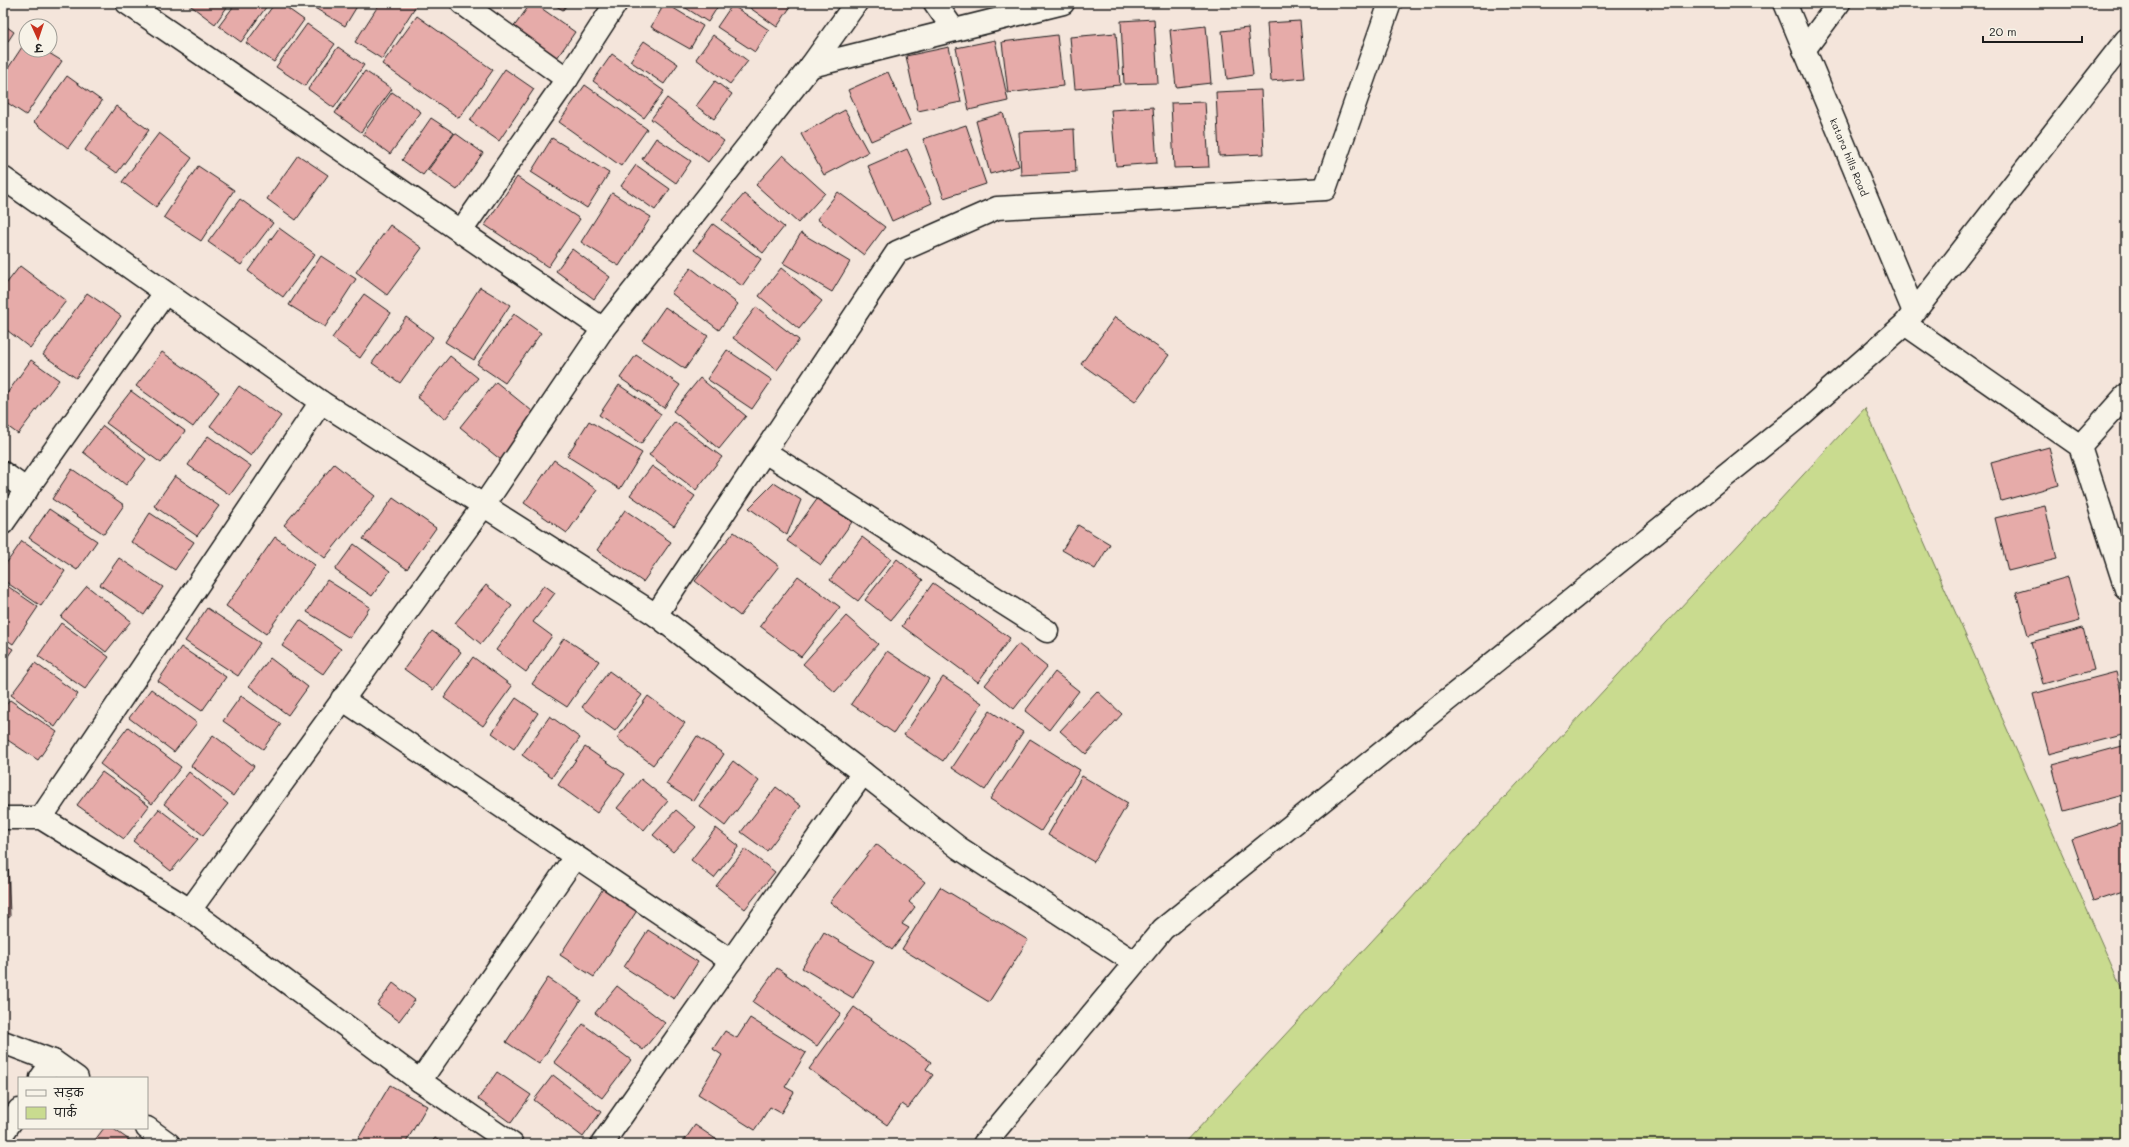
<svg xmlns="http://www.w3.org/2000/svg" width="2129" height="1147" font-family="Mali,'Playpen Sans Deva',sans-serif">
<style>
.green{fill:#c9db8f;stroke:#727c56}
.building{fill:#e6aba9;stroke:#1c1c1c}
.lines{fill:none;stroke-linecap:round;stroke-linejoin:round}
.minor-casing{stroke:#1c1c1c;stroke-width:25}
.minor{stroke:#f7f3e8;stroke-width:22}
.labels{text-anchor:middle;stroke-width:3;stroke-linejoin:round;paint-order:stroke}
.street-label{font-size:10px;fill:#1c1c1c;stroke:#f7f3e8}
</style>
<rect width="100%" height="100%" fill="#f4e5db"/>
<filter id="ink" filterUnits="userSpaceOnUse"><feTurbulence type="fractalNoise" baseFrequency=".025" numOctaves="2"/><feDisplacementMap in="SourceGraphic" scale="8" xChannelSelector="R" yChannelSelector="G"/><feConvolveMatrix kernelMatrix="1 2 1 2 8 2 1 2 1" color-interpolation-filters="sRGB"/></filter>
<g filter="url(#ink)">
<path class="green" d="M1865 408 2126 998V1144H1184Z"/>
<path class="building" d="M187 3H230L215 24Z
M236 3H269L241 42 219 26Z
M275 3H280L304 20 274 62 246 43Z
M316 3H359L345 26 313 7Z
M380 3 417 4 382 59 355 42Z
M531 3H534L575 32 557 58 513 28Z
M551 3H568L563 10Z
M665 3 703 26 690 49 651 27Z
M678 3H720L708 22Z
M743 3H793L777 27Z
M732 5 769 30 755 52 717 27Z
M417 16 493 70 459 118 382 64Z
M1154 19 1158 83 1124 84 1121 21Z
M1300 21 1305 78 1271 81 1267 23Z
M3 24 14 32 3 49Z
M307 24 335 44 305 86 276 67Z
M1206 26 1211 83 1176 87 1170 30Z
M1248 28 1253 75 1227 79 1222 31Z
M1116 33 1120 85 1075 89 1070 37Z
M713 35 748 61 730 84 696 59Z
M1057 35 1063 86 1008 93 1002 42Z
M995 40 1008 101 969 110 956 48Z
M26 41V50H44L62 61 26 115 3 100V76Z
M644 41 678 64 664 84 630 61Z
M338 47 364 65 334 108 308 89Z
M949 47 961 102 918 111 906 56Z
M612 54 664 91 644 118 593 81Z
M505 69 534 89 499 141 470 121Z
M365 71 392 89 361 132 335 113Z
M888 72 911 124 871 141 848 90Z
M67 76 102 101 68 148 34 122Z
M715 81 732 94 714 119 696 106Z
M585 85 647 129 621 166 559 122Z
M1261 90 1264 154 1219 156 1216 92Z
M392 92 421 112 390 154 363 134Z
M667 98 724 141 708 162 651 119Z
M1205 102 1209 167 1174 168 1171 103Z
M116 106 149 130 117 173 85 150Z
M1153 107 1157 163 1116 166 1111 110Z
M845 110 868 152 824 175 801 134Z
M1003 113 1019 166 990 174 976 121Z
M431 118 454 133 423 175 402 160Z
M966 125 986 184 944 198 923 139Z
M1074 129 1076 172 1021 175 1019 132Z
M159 133 192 158 156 207 122 182Z
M455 133 483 153 457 190 428 170Z
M552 138 609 173 587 208 531 172Z
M656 138 691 161 676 183 642 159Z
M907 149 932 203 892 221 868 166Z
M298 155 328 175 296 220 267 199Z
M783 155 825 193 798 223 756 185Z
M636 165 670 189 655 210 621 186Z
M198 166 234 190 201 241 164 217Z
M517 177 580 219 548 267 485 225Z
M838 192 885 227 864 255 817 219Z
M612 193 651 217 619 266 581 242Z
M744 194 784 227 763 253 722 220Z
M240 199 273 223 241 265 208 242Z
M713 224 761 259 742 286 694 250Z
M390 225 422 248 387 295 356 272Z
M279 228 315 254 283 297 248 271Z
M801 233 850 262 832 292 783 263Z
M572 249 610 277 594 299 556 271Z
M321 256 356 279 325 327 289 305Z
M20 266 66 301 30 348 3 327V288Z
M691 268 738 304 719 330 671 293Z
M781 268 822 301 799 329 759 296Z
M480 287 510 305 474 360 445 342Z
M87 293 121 316 76 378 43 355Z
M364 294 391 313 360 358 332 338Z
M665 307 708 336 685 369 642 340Z
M756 307 799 340 777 370 733 338Z
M514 314 541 333 505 383 477 364Z
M406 317 433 337 400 383 372 363Z
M1115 317 1169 355 1135 402 1081 364Z
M727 350 772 380 752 409 707 379Z
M162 352 219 392 193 427 136 386Z
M636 355 680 385 664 408 620 378Z
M450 356 478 378 445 419 417 397Z
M31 360 59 380 18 434 3 423V399Z
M700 378 746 416 719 449 673 411Z
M496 382 537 415 501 460 460 427Z
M619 385 661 414 641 444 599 415Z
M239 386 281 416 251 456 210 426Z
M131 391 185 431 161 463 106 423Z
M589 421 642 453 620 489 567 456Z
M675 422 722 457 696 490 649 455Z
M103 426 146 459 126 485 83 452Z
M208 436 251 466 230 495 188 465Z
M2049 447 2059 485 2001 501 1991 463Z
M554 460 597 490 567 533 524 503Z
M334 464 375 496 325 558 284 525Z
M652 466 695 496 674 526 630 495Z
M72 469 124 505 104 534 52 499Z
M175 476 219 506 197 536 154 506Z
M774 483 801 500 787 535 749 508Z
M393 498 436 528 407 569 363 539Z
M818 498 852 522 821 565 787 541Z
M2045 506 2057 559 2008 571 1995 518Z
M49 509 97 541 77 570 29 538Z
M625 510 671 542 643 582 597 550Z
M150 513 194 542 175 570 131 542Z
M1078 525 1110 544 1095 569 1062 550Z
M734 532 779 566 740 616 695 581Z
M275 537 315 565 266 634 226 606Z
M862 537 891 559 858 601 830 580Z
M22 541 65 571 41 606 3 580V568Z
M354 544 390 571 372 596 335 570Z
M119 558 163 587 144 615 100 585Z
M897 559 923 580 891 620 865 600Z
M798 576 840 607 801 657 760 626Z
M2068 577 2080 621 2028 635 2016 592Z
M327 580 370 607 350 638 307 612Z
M3 583 38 607 13 644 3 637Z
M933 583 1010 638 978 682 902 626Z
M486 585 512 606 481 644 455 623Z
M544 585 555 593 533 622 552 636 526 672 496 650Z
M87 586 131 621 106 652 61 617Z
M207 608 260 643 238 676 185 641Z
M846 616 878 644 835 692 803 664Z
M300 620 341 649 323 674 282 646Z
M61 623 109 657 85 689 38 656Z
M2083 628 2094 670 2043 684 2031 642Z
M432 631 461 652 433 690 404 669Z
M564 638 599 661 567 707 532 684Z
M3 643 13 649 3 663Z
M1018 644 1047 667 1014 709 985 685Z
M181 647 226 677 202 711 158 681Z
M887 651 929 679 894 733 851 704Z
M473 657 512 686 483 726 444 698Z
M270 658 308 687 288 715 249 686Z
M35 663 78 694 55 727 11 695Z
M609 671 642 695 615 731 582 707Z
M1055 672 1079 691 1049 730 1025 711Z
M2116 672 2126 712V734L2049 754 2033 694Z
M943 677 982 703 943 761 904 735Z
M151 689 197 723 174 752 129 718Z
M1097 691 1122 714 1086 754 1060 731Z
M241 696 281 724 263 749 223 721Z
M648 696 685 723 653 765 617 738Z
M516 698 538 713 514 749 492 733Z
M10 700 57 732 38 760 3 737V709Z
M990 711 1023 732 985 790 952 768Z
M550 716 580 738 552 777 522 755Z
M128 727 181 767 152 804 100 764Z
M213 735 254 766 233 796 191 766Z
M697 736 724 754 693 801 666 784Z
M1030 739 1080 770 1041 831 990 799Z
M2126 745V794L2064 811 2052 765Z
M585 747 625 774 597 813 558 785Z
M733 761 759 781 725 826 699 806Z
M102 772 149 806 124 839 77 805Z
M189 772 228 804 203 835 164 804Z
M1082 776 1128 803 1094 862 1048 835Z
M641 779 668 801 644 830 617 808Z
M776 787 801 806 767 851 741 832Z
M159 809 198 839 171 871 133 841Z
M676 810 696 827 673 852 653 835Z
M2126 821V890L2093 901 2072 839Z
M716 828 739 846 714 878 691 860Z
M876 844 925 882 909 902 915 907 902 924 909 928 892 950 830 902Z
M745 849 775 872 745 909 716 886Z
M8 859 10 917 3 918V860Z
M604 887 638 909 594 977 560 955Z
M940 887 1028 940 989 1002 902 949Z
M648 930 698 962 674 999 624 967Z
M824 932 874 962 853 998 802 968Z
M777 968 841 1013 817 1046 753 1002Z
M548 978 581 1000 539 1064 506 1042Z
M393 983 415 1000 399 1021 377 1005Z
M617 986 665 1023 643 1050 595 1013Z
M854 1007 931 1062 926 1069 933 1075 908 1108 902 1104 887 1125 809 1069Z
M750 1018 806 1053 785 1087 794 1092 781 1113 770 1107 755 1130 698 1094 722 1055 713 1049 725 1031 737 1038Z
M583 1024 631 1060 602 1098 554 1062Z
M497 1072 531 1095 511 1123 478 1099Z
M553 1075 601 1112 583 1137 534 1100Z
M390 1085 427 1106 405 1144H355Z
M695 1125 723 1144H682Z
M104 1128H112L135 1144H92Z
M435 1138 444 1144H430Z"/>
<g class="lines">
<defs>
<g id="minor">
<path d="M127 3 603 329"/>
<path d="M462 3 567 79"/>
<path d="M935 3 954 30"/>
<path id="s1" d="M1785 3 1914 312"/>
<path d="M2126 40 1905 324 2080 446 2126 589"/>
<path d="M1804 50 1839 3"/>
<path d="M811 66 1063 3"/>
<path d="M3 178 321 402 656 615 863 773 959 848 1134 962"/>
<path d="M461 231 567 79 616 3"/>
<path d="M2080 446 2126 395"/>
<path d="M765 452 1047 631"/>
<path d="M3 473 27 490"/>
<path d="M3 523 165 293"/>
<path d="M656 615 897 252 997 208 1325 189 1390 3"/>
<path d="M342 699 731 961"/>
<path d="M3 818H41L190 910 420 1081 512 1144"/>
<path d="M41 818 321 402"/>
<path d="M190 910 484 505 603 329 811 66 856 3"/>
<path d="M3 1042 53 1061 77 1078"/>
<path d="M41 1078 53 1061"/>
<path d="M420 1081 575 857"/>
<path d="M147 1128 169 1144"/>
<path d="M3 1133 19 1110"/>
<path d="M602 1144 863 773"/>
<path d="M984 1144 1163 929 1801 415 1905 324"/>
</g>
</defs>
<use href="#minor" class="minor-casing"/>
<use href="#minor" class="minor"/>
</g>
</g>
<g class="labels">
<g class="street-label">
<text dy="4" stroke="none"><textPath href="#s1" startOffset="167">katara hills Road</textPath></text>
</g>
</g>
<rect width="2129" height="1147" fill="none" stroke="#f7f3e8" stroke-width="16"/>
<rect x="8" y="8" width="2113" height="1131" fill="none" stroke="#1c1c1c" stroke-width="1.5" filter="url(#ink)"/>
<rect x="18" y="1077" width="130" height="52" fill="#f7f3e8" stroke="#9f9d96"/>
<rect x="26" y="1090" width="20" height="6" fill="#f7f3e8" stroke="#9f9d96"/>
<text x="54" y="1097" font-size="12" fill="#1c1c1c">सड़क</text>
<rect x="26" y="1107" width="20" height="12" fill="#c9db8f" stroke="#9f9d96"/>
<text x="54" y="1117" font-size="12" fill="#1c1c1c">पार्क</text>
<g transform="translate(38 38) rotate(177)"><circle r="19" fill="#f7f3e8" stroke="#9f9d96"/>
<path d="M0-3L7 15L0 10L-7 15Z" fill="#c8321e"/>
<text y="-6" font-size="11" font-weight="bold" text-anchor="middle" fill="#1c1c1c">उ</text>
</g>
<path d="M1983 36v6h99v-6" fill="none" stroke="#1c1c1c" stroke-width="2"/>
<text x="1989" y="36" font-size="12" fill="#1c1c1c" stroke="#f7f3e8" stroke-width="3" paint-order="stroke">20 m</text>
</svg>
